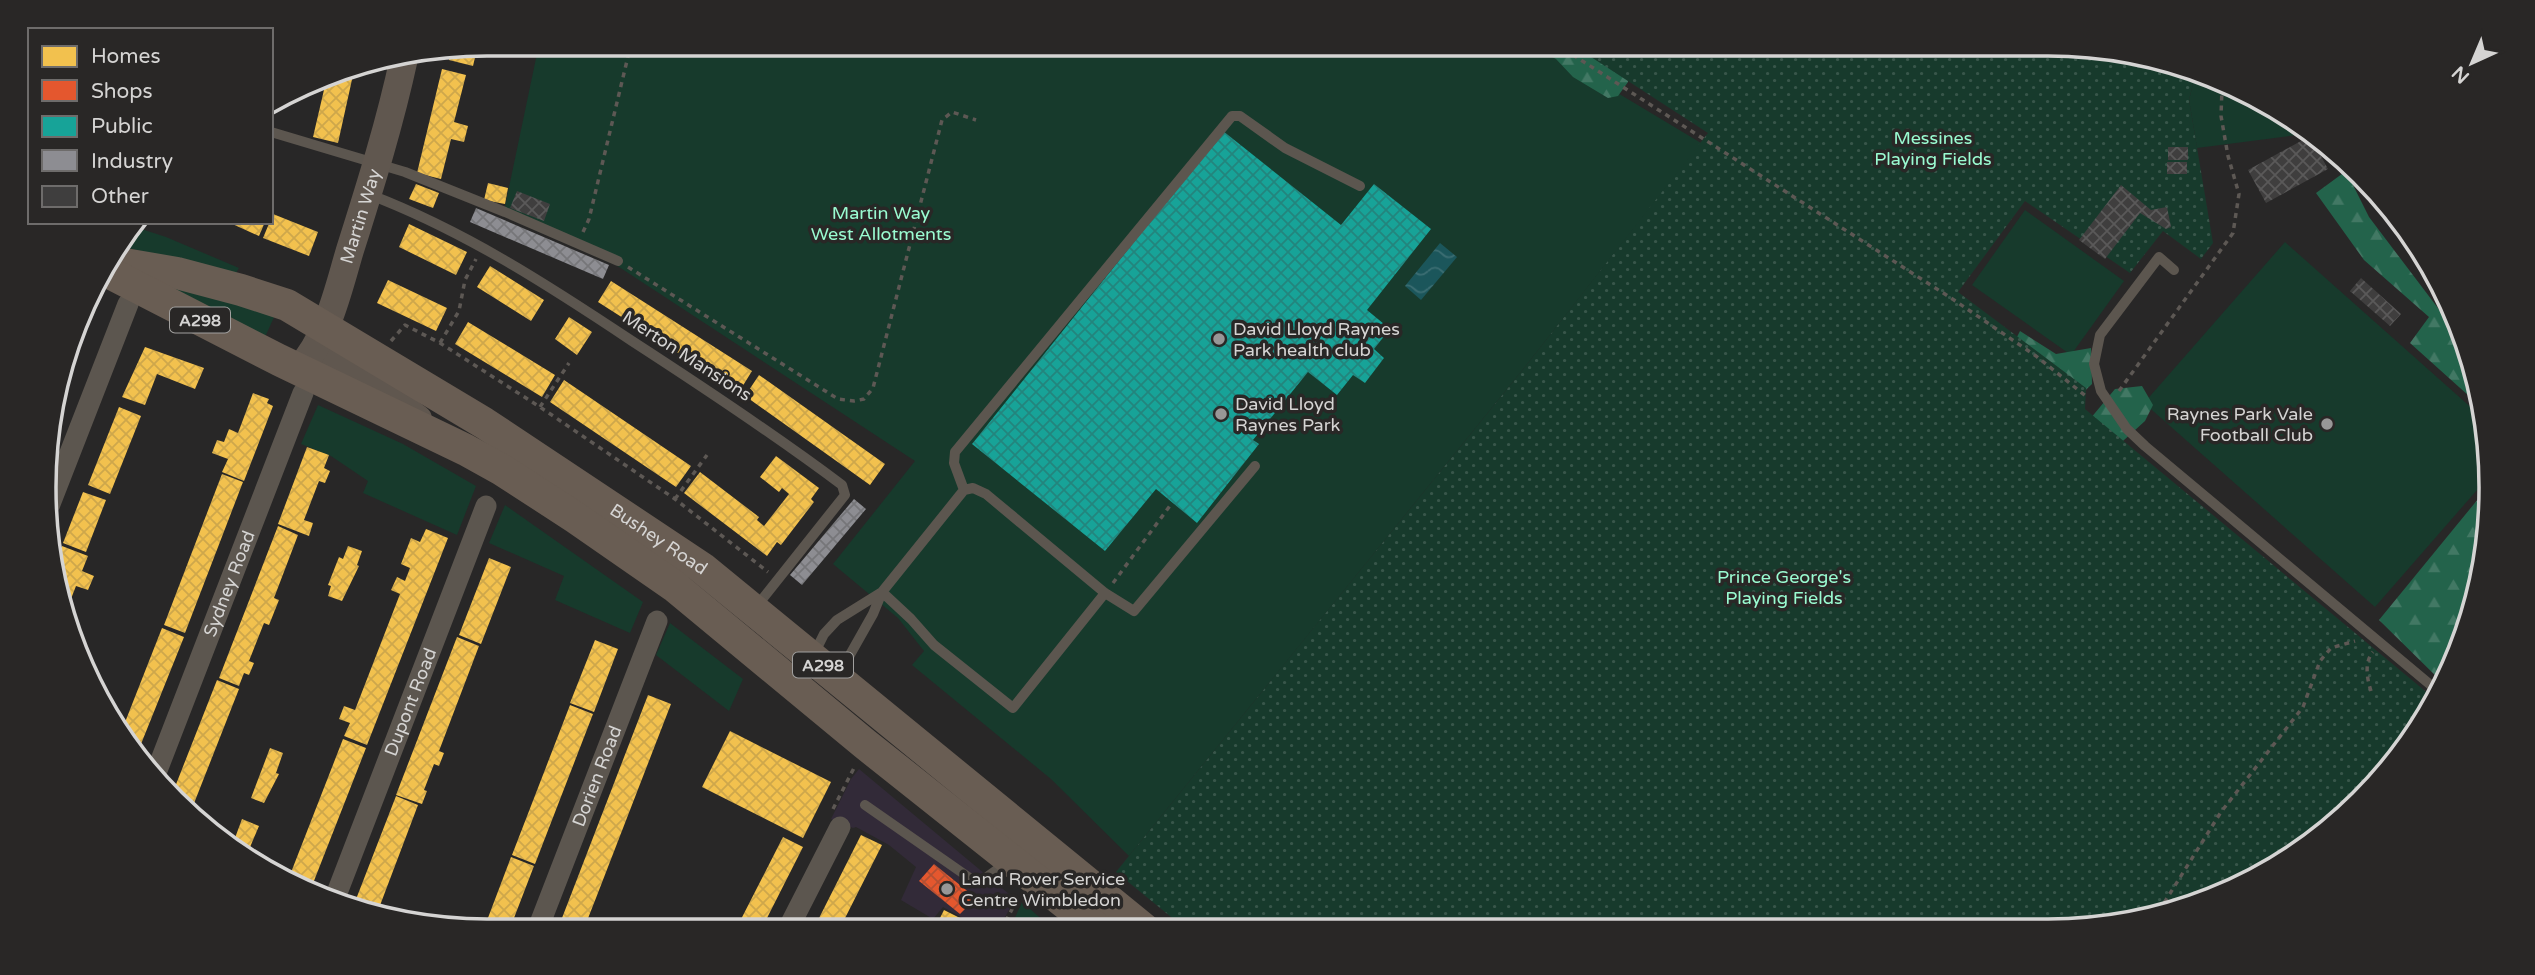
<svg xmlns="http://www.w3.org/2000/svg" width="2535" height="975" font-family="'Varela Round',sans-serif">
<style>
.commercial{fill:#322a38}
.green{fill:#173a2c}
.forest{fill:url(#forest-firs)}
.park{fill:url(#park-dots)}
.water{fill:url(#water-waves)}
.homes{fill:url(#homes-cross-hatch)}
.shops{fill:url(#shops-cross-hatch)}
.public{fill:url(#public-cross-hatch)}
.industry{fill:url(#industry-cross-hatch)}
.building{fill:url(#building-cross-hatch)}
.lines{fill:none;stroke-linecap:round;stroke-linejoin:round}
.path{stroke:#5d5854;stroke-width:3.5;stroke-dasharray:5 5;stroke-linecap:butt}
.lane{stroke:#5c564f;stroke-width:10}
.street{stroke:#5c564f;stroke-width:21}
.secondary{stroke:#60574f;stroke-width:28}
.primary{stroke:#695d53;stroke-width:32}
.poi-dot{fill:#989797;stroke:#292726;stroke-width:2.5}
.labels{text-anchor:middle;stroke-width:7;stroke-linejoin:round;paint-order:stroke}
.shield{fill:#292726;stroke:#a1a09f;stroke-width:2}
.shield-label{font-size:16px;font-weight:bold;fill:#d5d4d3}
.park-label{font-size:18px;fill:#9afbd1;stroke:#292726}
.street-label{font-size:18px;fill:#d5d4d3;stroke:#292726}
.poi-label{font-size:18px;fill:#d5d4d3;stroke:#292726;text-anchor:start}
.rim{fill:none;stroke:#d5d4d3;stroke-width:3.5}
</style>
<defs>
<pattern id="forest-firs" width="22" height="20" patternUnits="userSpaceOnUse" patternTransform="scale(1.75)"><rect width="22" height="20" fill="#23634b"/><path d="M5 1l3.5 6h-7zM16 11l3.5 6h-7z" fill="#427864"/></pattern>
<pattern id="park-dots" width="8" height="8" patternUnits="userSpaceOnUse" patternTransform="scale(1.75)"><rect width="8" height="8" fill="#173a2c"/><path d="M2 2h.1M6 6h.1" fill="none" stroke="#38564a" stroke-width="1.8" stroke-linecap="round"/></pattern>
<pattern id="water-waves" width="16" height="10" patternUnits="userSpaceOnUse" patternTransform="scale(1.75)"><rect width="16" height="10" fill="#1b565b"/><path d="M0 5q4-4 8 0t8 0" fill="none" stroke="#3b6d72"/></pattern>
<pattern id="homes-cross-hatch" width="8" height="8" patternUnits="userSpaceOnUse" patternTransform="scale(1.75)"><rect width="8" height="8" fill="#f2c14e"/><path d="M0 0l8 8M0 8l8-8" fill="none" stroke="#cea74b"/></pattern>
<pattern id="shops-cross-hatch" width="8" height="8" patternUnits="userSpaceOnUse" patternTransform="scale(1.75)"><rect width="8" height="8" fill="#e4572e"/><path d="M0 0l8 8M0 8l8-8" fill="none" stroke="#b35033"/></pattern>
<pattern id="public-cross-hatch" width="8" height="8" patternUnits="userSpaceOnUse" patternTransform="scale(1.75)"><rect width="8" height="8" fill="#17a398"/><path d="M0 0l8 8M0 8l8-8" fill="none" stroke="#23857d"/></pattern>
<pattern id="industry-cross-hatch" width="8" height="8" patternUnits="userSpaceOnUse" patternTransform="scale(1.75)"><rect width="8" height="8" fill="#8d8d92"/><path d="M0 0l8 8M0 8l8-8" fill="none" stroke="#767679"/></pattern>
<pattern id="building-cross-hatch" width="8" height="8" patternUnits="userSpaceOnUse" patternTransform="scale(1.75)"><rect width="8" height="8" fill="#3f3e3e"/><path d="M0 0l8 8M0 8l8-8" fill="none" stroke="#5a5959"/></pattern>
</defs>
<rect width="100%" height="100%" fill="#282727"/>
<path class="commercial" d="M859 769 1015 899 998 930H984L943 907 933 919 901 900 916 867 889 845 856 827 853 828 831 819 851 779Z"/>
<path class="green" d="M539 44H1230L1248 48 1250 44H1536L1701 143 1525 367 1129 856 1051 779 912 665 924 651 898 618 833 564 915 461 616 265 503 216Z
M2195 75 2312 133 2197 148 2189 100Z
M2025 210 2124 281 2071 355 1972 285Z
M135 227 166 237 239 268 236 273 119 246Z
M2285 242 2484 419 2487 430 2484 482 2375 607 2144 403Z
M164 280 275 315 265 337 161 286Z
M318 405 403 444 476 486 457 535 363 493 368 481 331 456 301 444Z
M505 505 643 602 630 633 555 600 564 576 489 543Z
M670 623 743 679 729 711 656 655Z
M1022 902 1054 930H1022L1013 922Z"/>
<path class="forest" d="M1528 44H1588L1627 71 1628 82 1618 96 1608 98 1573 77 1556 59Z
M2346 171 2369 217 2453 328 2479 405 2410 343 2429 317 2364 260 2316 193Z
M2020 331 2056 354 2091 348 2092 384 2075 400 2012 347Z
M2142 386 2153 405 2145 421 2092 469 2080 431 2115 389Z
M2483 493 2476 603 2443 683 2379 620Z"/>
<path class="park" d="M1571 44H2047L2163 59 2195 75 2189 100 2213 243 2201 259 2163 231 2130 273 2025 201 1958 292 2086 388 2085 409 2436 700 2432 710 2340 821 2243 886 2106 927 1187 930 1116 872 1525 367 1708 133Z"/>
<path class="water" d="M1440 243 1457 257 1421 300 1405 286Z"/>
<path class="homes" d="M488 44H496L494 53 477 49 473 66 449 60 451 50Z
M355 66 338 143 313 137 327 77 344 67Z
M442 69 466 75 454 122 468 126 464 142 451 139 441 179 417 173Z
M488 183 508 188 505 204 484 200Z
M416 184 439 193 433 208 409 199Z
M273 214 318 232 309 256 263 238Z
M228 222H265L259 236Z
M409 224 467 252 456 275 399 247Z
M490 266 544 300 531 321 477 287Z
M388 280 447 308 436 331 377 303Z
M611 281 752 371 739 392 598 302Z
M569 317 592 332 577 355 555 339Z
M468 322 555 375 542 397 455 344Z
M145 347 204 368 195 389 157 374 145 405 122 397Z
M759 375 885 464 870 485 745 396Z
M564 380 691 466 676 487 550 402Z
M253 393 269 399 267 403 273 406 244 481 222 472 228 459 212 453 217 440 224 442 229 429 238 433Z
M119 407 141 416 110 494 88 485Z
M307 447 329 455 324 468 330 471 325 483 319 481 304 520 313 523 309 536 278 524Z
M776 456 819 488 811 499 814 502 781 545 777 542 767 556 684 493 700 472 759 517 757 520 764 526 789 494 782 488 779 492 760 477Z
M222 474 243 482 185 633 164 625Z
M83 492 106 500 86 552 63 543Z
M278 526 298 535 274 598 279 600 269 625 264 623 249 661 254 663 249 675 244 673 239 686 219 678Z
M426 529 448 538 367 745 344 736 350 723 339 719 344 706 355 710 400 594 391 590 397 577 405 581 410 568 401 564 411 538 420 542Z
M62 546 88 556 82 571 94 576 88 590 76 586 67 609 52 574Z
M348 546 362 551 357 565 359 566 342 601 328 596 331 586 328 585 339 557 343 559Z
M489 558 511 567 481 644 459 635Z
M162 628 184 637 137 754 120 735Z
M457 637 479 646 439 751 444 753 439 766 434 764 424 790 427 791 422 804 396 795Z
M595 640 618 649 594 712 570 703Z
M217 680 239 689 191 811 173 792Z
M648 695 671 704 596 898 583 931H557Z
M570 705 593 714 535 864 512 855Z
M730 731 831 782 803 838 702 787Z
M343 739 366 748 312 886 290 875Z
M270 748 283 753 276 773 279 774 264 803 251 798Z
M396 796 418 805 376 916H372L353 907Z
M242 819 259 826 248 852 232 846Z
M861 835 882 845 839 930H813Z
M783 837 803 847 766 920 760 931H735Z
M511 857 534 866 509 931H483Z
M944 910 964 920 959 930H934Z"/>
<path class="shops" d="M934 864 976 898 960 914 919 881Z"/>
<path class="public" d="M1223 131 1341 225 1374 184 1431 229 1367 310 1390 329 1374 349 1384 358 1365 383 1353 375 1337 395 1308 372 1253 440 1259 444 1197 523 1156 489 1105 551 972 444Z"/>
<path class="industry" d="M476 208 609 265 603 279 470 222Z
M854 499 866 509 802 585 790 575Z"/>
<path class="building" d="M2310 136 2328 169 2266 203 2248 170Z
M2168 147H2188V160H2168Z
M2167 162H2187V174H2167Z
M2121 185 2151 210 2167 207 2171 227 2166 229 2140 213 2105 259 2079 240Z
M517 191 550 204 544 221 510 208Z
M2361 278 2401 314 2390 326 2350 291Z"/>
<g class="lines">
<path class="path" d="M1556 44 1954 300 2036 356 2087 397
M583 232 589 219 631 44
M628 267 838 399 854 401 864 399 873 388 942 120 952 112 976 120
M391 341 405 325 440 343 540 407 675 499 768 572
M440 343 459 311 465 280 476 259
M2119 391 2233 233 2239 194 2228 156 2221 116 2222 88
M540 407 569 363
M675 499 707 455
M1113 583 1172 503
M2371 691C2367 679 2364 662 2373 652
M833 809 855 766
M2159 911 2221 812 2303 707 2320 661 2331 648 2355 641
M1001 930 1019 896"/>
<path class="lane" d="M271 132 405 172 505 212 618 261
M368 194C463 230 548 285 632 341 703 387 774 434 842 485L845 495 756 607
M2174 270 2159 257 2100 335 2094 364 2101 391 2127 429 2145 446 2439 692
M964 490 954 463 955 452 1232 116H1240L1285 148 1360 186
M882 592 911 619 934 645 1013 708 1105 593
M814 654 824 634 837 620 882 592
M838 676 873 614 882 592 964 490 973 488 986 494 1105 593 1134 611 1255 466
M865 805 974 881 980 882 1009 861"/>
<g class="street">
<path d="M50 504 128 304"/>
<path id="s1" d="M156 773 303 393"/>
<path id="s2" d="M335 898 486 506"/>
<path id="s3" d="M537 931 657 621"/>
<path d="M787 931 840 827"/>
</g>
<g class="secondary">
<path d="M322 335 331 353 418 419"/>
<path id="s4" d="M299 369C328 338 338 290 350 250 370 187 390 123 404 58"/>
</g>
<g class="primary">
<path id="s5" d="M107 261 177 273 241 290 287 305 484 423 702 568 1145 930"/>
<path d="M102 269 279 360 466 450 502 470 576 518 674 586 865 744 1099 930"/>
</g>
</g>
<g class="poi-dot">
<circle cx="1219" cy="339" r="7"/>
<circle cx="1221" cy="414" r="7"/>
<circle cx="2327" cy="424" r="7"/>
<circle cx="947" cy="889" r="7"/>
</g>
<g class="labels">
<g class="shield">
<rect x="170" y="307.5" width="60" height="25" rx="5"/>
<rect x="793" y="652.5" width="60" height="25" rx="5"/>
</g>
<g class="shield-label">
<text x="200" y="326">A298</text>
<text x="823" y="671">A298</text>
</g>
<g class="park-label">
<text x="1933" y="144">Messines<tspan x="1933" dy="21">Playing Fields</tspan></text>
<text x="881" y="219">Martin Way<tspan x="881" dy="21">West Allotments</tspan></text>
<text x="1784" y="583">Prince George's<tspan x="1784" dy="21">Playing Fields</tspan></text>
</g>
<g class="street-label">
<text dy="6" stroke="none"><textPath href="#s4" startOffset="166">Martin Way</textPath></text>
<text transform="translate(687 356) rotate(33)" y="6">Merton Mansions</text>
<text dy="6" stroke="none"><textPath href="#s5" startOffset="625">Bushey Road</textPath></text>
<text dy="6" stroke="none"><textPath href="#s1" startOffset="203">Sydney Road</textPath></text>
<text dy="6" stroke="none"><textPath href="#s2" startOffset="210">Dupont Road</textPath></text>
<text dy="6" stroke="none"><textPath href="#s3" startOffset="166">Dorien Road</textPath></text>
</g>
<g class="poi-label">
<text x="1233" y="335">David Lloyd Raynes<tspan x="1233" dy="21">Park health club</tspan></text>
<text x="1235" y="410">David Lloyd<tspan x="1235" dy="21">Raynes Park</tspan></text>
<text x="2313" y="420" text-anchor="end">Raynes Park Vale<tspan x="2313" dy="21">Football Club</tspan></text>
<text x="961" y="885">Land Rover Service<tspan x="961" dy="21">Centre Wimbledon</tspan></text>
</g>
</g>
<path d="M0 0H2535V975H0ZM487 56H2048A431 431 0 0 1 2479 487V488A431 431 0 0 1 2048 919H487A431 431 0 0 1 56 488V487A431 431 0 0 1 487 56Z" fill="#292726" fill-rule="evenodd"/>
<path class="rim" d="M487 56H2048A431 431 0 0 1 2479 487V488A431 431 0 0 1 2048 919H487A431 431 0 0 1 56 488V487A431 431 0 0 1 487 56Z"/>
<rect x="28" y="28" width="245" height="196" fill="#292726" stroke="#6e6c6b" stroke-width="2"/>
<rect x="42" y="46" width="35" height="21" fill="#f2c14e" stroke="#6e6c6b" stroke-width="2"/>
<text x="91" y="63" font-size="21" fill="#d5d4d3">Homes</text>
<rect x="42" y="80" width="35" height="21" fill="#e4572e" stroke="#6e6c6b" stroke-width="2"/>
<text x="91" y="98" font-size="21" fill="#d5d4d3">Shops</text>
<rect x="42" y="116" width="35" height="21" fill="#17a398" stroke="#6e6c6b" stroke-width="2"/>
<text x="91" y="133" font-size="21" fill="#d5d4d3">Public</text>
<rect x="42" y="150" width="35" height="21" fill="#8d8d92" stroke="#6e6c6b" stroke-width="2"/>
<text x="91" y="168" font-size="21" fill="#d5d4d3">Industry</text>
<rect x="42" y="186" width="35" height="21" fill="#3f3e3e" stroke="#6e6c6b" stroke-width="2"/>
<text x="91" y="203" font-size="21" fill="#d5d4d3">Other</text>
<g transform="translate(2472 63) rotate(224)" stroke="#292726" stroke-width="5" paint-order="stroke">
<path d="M0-5L12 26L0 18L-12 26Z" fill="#d5d4d3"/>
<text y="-10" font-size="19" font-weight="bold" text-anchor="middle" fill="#d5d4d3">N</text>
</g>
</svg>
